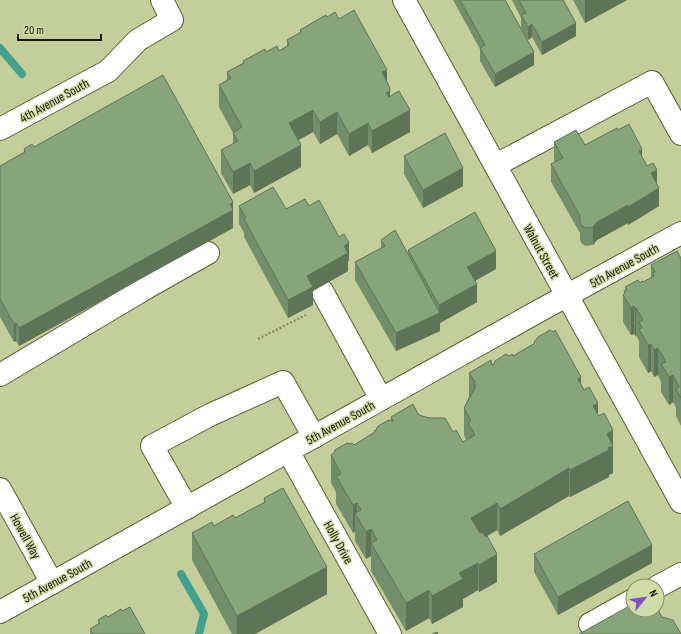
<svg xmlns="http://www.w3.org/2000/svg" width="681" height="634" font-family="'Sofia Sans Condensed',sans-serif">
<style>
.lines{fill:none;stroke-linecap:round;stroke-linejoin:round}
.stream{stroke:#44a08e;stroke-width:8}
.minor-casing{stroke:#586132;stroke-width:24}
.major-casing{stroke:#586132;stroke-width:24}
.path{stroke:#899068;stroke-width:2.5;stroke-dasharray:2 2;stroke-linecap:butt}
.minor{stroke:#fff;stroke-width:22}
.major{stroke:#fff;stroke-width:22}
.wall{fill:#738e6a}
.shaded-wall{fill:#5e7456}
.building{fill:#86a57b;stroke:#5e7456}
.labels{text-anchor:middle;stroke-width:3;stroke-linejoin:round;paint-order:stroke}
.street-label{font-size:13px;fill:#181b08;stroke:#d0dba8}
</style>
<rect width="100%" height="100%" fill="#c4ce9b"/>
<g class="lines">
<path class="stream" d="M0 48 22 74
M181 574 204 614 199 634"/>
<defs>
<path id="minor" d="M404 0 681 502
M0 129 108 71 138 40 172 20 162 0
M496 165 652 82 681 134
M322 291 381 399
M0 375 146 288 208 253
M288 451 390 634
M0 489 52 583
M187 508 152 446 210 415 283 382 314 437
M657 587 681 574
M590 624 633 600"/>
<path id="major" d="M0 612 537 312 681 233"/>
</defs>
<use href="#minor" class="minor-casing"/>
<use href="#major" class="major-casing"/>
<path class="path" d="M258 339 306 315"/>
<use href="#minor" class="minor"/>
<use href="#major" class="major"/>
</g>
<path class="wall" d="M453 0H505L534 65 495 87 480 61V49Z
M512 0H563L576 36 542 55 532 37 528 40 521 28V18Z
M573 0H627L585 23Z
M327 17 339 19 387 82 390 96 410 132 372 153 368 145 349 156 337 134 320 144 313 132 299 140 301 167 254 193 250 185 233 194 221 173V150L233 144V133L219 107V85L227 80V72L243 63V61L266 52 279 51 287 46V40L300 33V30Z
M618 130 642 157 657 184 659 206 628 225V223L597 240 593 245 586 246 582 244 580 240V233L551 182V164L555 162 554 160V142L585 145Z
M34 147 233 202V228L19 346 16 341 14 342 0 317V166L24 152V149Z
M404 156 463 186 423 208 404 174Z
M239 206 286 209 309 206 349 261H348V271L313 291V305L288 318 244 237V233L239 224Z
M381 240 408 255V250L496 269 475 281 477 302 440 323V331L396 351 355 280V262L381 248Z
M681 257V426L676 416V408L673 402 669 405 661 392V382L658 375 654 377 651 371 648 373 639 357V341L636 335 635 336 634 334 631 335 623 322V295L624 294V291H625V287L640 283 643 282 651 278V265Z
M534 342 581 384 598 415 613 458V473L609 475V477L570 497 569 496 500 536 497 530 486 537 497 582 479 592 478 590 463 599V607L432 624 429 618 406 631 371 571V556L366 559 355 541V531L353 533 336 504V492L331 483V455L354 445 374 433V431L391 420V417L418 414 453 432 463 442 466 440 464 435V408L469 397V373L492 365 509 356H513L534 344Z
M264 498 327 594 255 634H232L192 560V533L214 526 235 518 264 503Z
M534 554 652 563 558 615 534 572Z
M122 611 145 634H90V629L98 625V620L108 617Z"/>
<path class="shaded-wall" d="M585 0H627L585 23Z
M576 23V36L542 55V42Z
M532 24V37L528 40V27Z
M534 52V65L495 87V74Z
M387 70V92L382 72Z
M390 88V110L386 93Z
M313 110V132L289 145V123Z
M410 110V132L372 153V131Z
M337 112V134L320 144V122Z
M368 123V145L349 156V134Z
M301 145V167L254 193V171Z
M642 149V167L639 151Z
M250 163V185L233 194V172Z
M463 168V186L423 208V190Z
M657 170V188L651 173Z
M659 188V206L628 225V207Z
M233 202V228L19 346V328Z
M628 205V223L597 240 593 245V227L597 222Z
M349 243V261H348V271L313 291V305L288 318V300L307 276 344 246Z
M496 251V269L467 285V267Z
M477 284V302L440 323V331L396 351V333L439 313V305Z
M634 306V334L631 335V308Z
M635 308H636V335L635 336Z
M16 323V341L14 342V324Z
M651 344V371L648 373V345Z
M658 348V375L654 377V350Z
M673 375V402L669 405V377Z
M581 377V404L578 379Z
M598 403V430L593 406Z
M613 430V473L609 475V477L570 497V470L607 434Z
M569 468V496L500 536V509Z
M357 503V516L355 513V531L353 533V505Z
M497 503V530L471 545V518Z
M371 529V556L366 559V532Z
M652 545V563L558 615V597Z
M497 554V582L479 592V565Z
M478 563V590L463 599V607L432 624V596L459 573Z
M327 567V594L255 634H237V616Z
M429 590V618L406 631V603Z"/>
<path class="building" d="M460 0H505L534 52 495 74 480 48 485 45Z
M519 0H563L576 23 542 42 532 24 528 27 521 15 526 13Z
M354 10 387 70 382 72 390 88V91L386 93 389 97 399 91 410 110 372 131 368 123 349 134 337 112 320 122 313 110 289 123 301 145 254 171 250 163 233 172 221 150 238 141 233 133 242 127 219 85 231 78 227 72 244 63 243 61 265 49 266 52 277 46 279 51 289 45 287 40 301 32 300 30 326 15 327 17 335 12 339 19Z
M163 75 233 202 230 204 233 210 19 328 16 323 14 324 0 299V166L25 152 24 149 32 144 34 147Z
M629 124 642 149 639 151 647 166 653 163 657 170 651 173 659 188 628 207V205L597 222 593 227 586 228 582 226 580 222V216L551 164 563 158 554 142 576 130 585 145 617 128 618 130Z
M445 133 463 168 423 190 404 156Z
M273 187 286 209 305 199 309 206 319 200 339 237 344 234 349 243 344 246 348 253 307 276 313 287 288 300 244 219 246 218 239 206Z
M475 212 496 251 467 267 477 284 439 305 408 250Z
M395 230 440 313 396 333 355 262 385 246 381 240Z
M677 251 680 257H681V398L676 389 679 387 673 375 669 377 661 364 666 362 658 348 654 350 651 344 648 345 639 329 642 328 639 322 643 320 636 308H635L634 306 631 308 623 295 625 293 624 291 627 290 625 287 638 280 640 283 642 281 643 282 654 276 653 273 655 272 651 265Z
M550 330 553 332 555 330 581 377 578 379 584 390 589 387 598 403 593 406 599 416 604 413 613 430 607 434 613 446 608 448 609 450 570 470 569 468 500 509 497 503 471 518 480 533 482 532 486 537 487 536 497 554 479 565 478 563 459 573 463 579 432 596 429 590 406 603 371 543 377 540 371 529 366 532 355 513 361 510 357 503 353 505 336 476 341 474 331 455 334 453 335 450 347 443 350 444 352 443 354 445 375 432 374 431 376 430 378 426 389 420 393 421 391 417 413 404 418 414 422 416 430 418H445L453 432 456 430 463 442 475 435 468 423 471 421 464 408 475 388V382L469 373 491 360 492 365 494 364 495 361 506 354 509 356 512 354 513 356 535 343 534 342 538 337Z
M283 488 327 567 237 616 192 533 212 522 214 526 233 515 235 518 265 502 264 498Z
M628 501 652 545 558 597 534 554Z
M633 604V610H657V608L662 617 673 620 681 634H579Z
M130 607 145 634H93L90 629 100 623 98 620 106 615 108 617 121 609 122 611Z
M437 632 438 634H432Z"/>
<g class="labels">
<g class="street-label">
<text transform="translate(54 100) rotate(-29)" y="5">4th Avenue South</text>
<text transform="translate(542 251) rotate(61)" y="5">Walnut Street</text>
<text transform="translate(624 265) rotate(-29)" y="5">5th Avenue South</text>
<text transform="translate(340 422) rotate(-29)" y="5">5th Avenue South</text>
<text transform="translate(26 536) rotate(61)" y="5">Howell Way</text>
<text transform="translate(339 542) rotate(61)" y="5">Holly Drive</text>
<text transform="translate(57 580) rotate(-29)" y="5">5th Avenue South</text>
</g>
</g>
<g transform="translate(645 598) rotate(61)"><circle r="19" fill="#d0dba8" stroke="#868e68"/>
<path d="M0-3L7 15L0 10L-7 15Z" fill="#7d4fc7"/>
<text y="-6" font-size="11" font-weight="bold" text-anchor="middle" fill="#181b08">N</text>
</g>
<path d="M18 34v6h83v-6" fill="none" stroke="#181b08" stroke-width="2"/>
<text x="24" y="34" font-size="12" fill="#181b08" stroke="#d0dba8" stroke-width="3" paint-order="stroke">20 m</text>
</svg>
